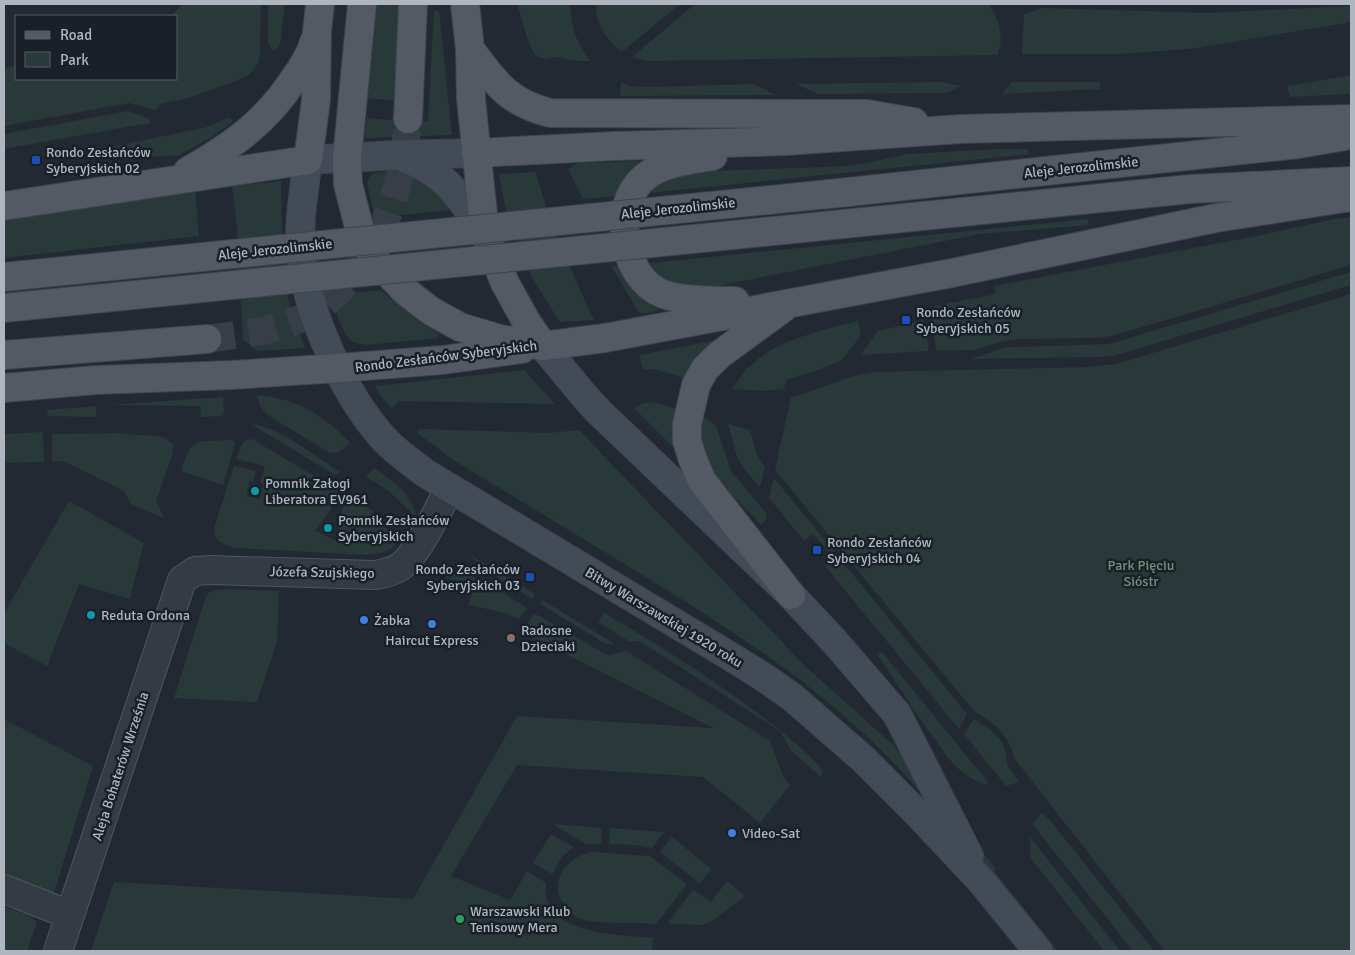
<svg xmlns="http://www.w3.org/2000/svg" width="1355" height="955" font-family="Signika,sans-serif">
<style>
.green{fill:#293939}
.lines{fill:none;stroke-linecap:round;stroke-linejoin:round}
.primary-tunnel{stroke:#373e48;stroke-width:28;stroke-dasharray:28 14;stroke-linecap:butt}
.street-casing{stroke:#4f565e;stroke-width:30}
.secondary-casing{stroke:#3e444d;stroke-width:30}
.primary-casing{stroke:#3e444d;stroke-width:30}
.street{stroke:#353b44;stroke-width:28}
.secondary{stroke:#434b56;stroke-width:28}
.primary{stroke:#535a64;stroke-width:28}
.primary-bridge-casing{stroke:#3e444d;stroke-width:30;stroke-linecap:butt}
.primary-bridge{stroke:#535a64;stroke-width:28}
.transit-dot{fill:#1a4fb4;stroke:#1a2028;stroke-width:2}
.culture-dot{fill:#0f9aa8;stroke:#1a2028;stroke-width:2}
.shop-dot{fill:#3f7fe0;stroke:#1a2028;stroke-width:2}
.education-dot{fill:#8d6e63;stroke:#1a2028;stroke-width:2}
.leisure-dot{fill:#2e9e5b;stroke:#1a2028;stroke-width:2}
.labels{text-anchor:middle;stroke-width:5;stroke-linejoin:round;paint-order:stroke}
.poi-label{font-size:14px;fill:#afb6c0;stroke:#1a2028;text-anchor:start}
.street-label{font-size:14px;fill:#afb6c0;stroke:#1a2028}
.park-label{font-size:14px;fill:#719378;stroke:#1a2028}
</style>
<rect width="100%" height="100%" fill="#222933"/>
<path class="green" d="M183 4H261L260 52 259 61 254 70 246 77 189 98 160 104 156 110 129 103 4 126V68L16 66V79H176V16H170Z
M268 4H285L280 44 275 51 271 48 268 43Z
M377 4H401L396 122 428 121 434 11H439L452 135 364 138 367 118 392 120 394 101 368 98Z
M517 4H570C571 28 576 41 590 61 584 61 578 61 572 60 562 59 557 54 547 60L535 55 529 43Z
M596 4H680L622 52C607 39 595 25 596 4Z
M695 4H989C999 17 1005 41 997 55L646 61 632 57Z
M1351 6V22L1189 49 1119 54H1022L1024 14 1043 8 1208 13Z
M1351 75V94L1290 97 1287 86Z
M621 82 629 86 646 87 755 84 776 95 620 96Z
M942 82 961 86 946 93 818 94 796 84Z
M1012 82H1100V89L1002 94Z
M128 111 150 119V123L4 149V134Z
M227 118 233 120 231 123 210 138 179 155 114 159 112 147 207 127Z
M1000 149H1028L1030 154 648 193 654 185 684 172 847 166 862 164 908 154Z
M638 161 640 163 628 174 616 196 583 199 568 169 578 163Z
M392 170 415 173 443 195 449 210 375 218 367 183 372 174Z
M536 172C549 223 572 272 594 320L560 322 531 276 505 206 499 174Z
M281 181 282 233 288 300 305 348 257 351 243 340 237 227 232 186Z
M195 188 199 236 4 258V221Z
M1351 217V265L1112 336 1097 338 1019 339 1003 341 974 350 938 351 936 349 930 311 935 306 996 294 994 286 1256 236 1334 219Z
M1088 219 1089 225 980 234 712 287C687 289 664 285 650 263Z
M611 266H618C626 285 639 299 657 309V311L640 314Z
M1351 272V285L1113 356 1098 357 970 359 1004 348 1015 347 1109 344Z
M381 290C399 308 419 320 439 335L438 338 366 345C362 344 357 344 354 342 342 337 335 307 331 295Z
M1351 294V951H1165L1014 758C1008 733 993 723 973 710L775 470 791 397C820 390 845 376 874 372L1087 367 1116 364Z
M924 320 929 348 927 351 860 355 878 331Z
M858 321 861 335 842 360 818 370 786 380 784 389 765 391 733 389C756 343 813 333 858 321Z
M721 339 686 378 654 369H644L641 365 640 355Z
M524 370 555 404 399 401 392 408 382 398 375 386Z
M257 395C297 399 323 414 350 443L339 452 330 453 266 414 260 406Z
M223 397 224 412 222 416 200 417 201 406 108 405Z
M652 402 676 409 675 421 679 453 634 408 644 403Z
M96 406V417L48 416 47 410Z
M699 416 708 419 716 426 731 471 767 514 766 520 761 525C739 501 709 476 700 443 698 435 699 424 699 416Z
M251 424C282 428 314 456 340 472L335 475Z
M728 424 750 430 757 456 765 467 760 487 744 469 737 457Z
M420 429 549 433 579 430 806 667 891 743 911 765 996 869 994 871 1058 951H1051C985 869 921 782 841 713 783 663 718 622 654 582 587 541 519 500 452 459L416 432Z
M43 432 44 462 4 463V434Z
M122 433C127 434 133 435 138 435 152 436 164 433 173 445L172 456 156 501 165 519 131 504 124 491 63 461 52 462V434Z
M252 439 343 493 315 531 337 541 343 506 349 496 373 511 377 523 398 536C398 550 380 554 368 555L235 548C223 544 214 542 214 528L234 466 256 471 253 482 249 481 247 496 260 499 263 485 260 483 265 466 236 459C240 450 241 440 252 439Z
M229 440 234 441 235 444 223 485 181 471C193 436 195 442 229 440Z
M375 468C395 484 411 492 417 518L389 491 366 477Z
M774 478 967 714 959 729 825 566 834 558 813 534 804 541 769 498Z
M69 501 144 543 130 599 79 584 47 666 4 643V613Z
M470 555 535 594 532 599 484 569Z
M446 569 472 576 488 583 527 608 519 619 502 612 468 605 474 588 446 577Z
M220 589 279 591 277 642 257 702 174 698 205 599 209 592Z
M542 600 615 644H606L540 604Z
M534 613 605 654 609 655 626 651 770 741 783 776 790 785 760 823 703 777 517 765 451 876 510 900 527 871 546 883C539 936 619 934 653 938L652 951H91L114 882 413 899 517 716 713 728 534 638 525 628Z
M604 613C654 642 702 672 748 706 773 725 797 742 818 765L822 770V778L791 751 780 731 647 646 639 641H629L598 622Z
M882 652 987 781 988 785C972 780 960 772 949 759L916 713 878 655Z
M4 719 93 766 53 896 4 877Z
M974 719 989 729 1002 742 1006 754 1007 765 1019 782 1006 786 964 734Z
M1042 812 1054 825 1154 951H1133L1033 825Z
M555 824 602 828 601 844H586L554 825Z
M610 828 664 832 652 848 635 845 609 844Z
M551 834 574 847 562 857 552 874 533 863Z
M672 837 711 869 700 884 660 852Z
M1030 837 1120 951H1104L1100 946 1030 857Z
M592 852 650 856 687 884 656 924C636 922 595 925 578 918 573 916 568 910 564 905 547 882 567 856 592 852Z
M727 881 745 896 712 921 702 925 671 924 668 922 693 890 711 902Z
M4 907 29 915 37 922 27 951H4Z"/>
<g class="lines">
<path class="primary-tunnel" d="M207 339C240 334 274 332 304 317 310 315 315 310 320 307 378 265 404 188 408 119"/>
<defs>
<path id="street" d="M4 889 70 915
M58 951 182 580 195 571 210 570 375 575C385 573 393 572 401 566 418 554 439 508 449 489"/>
<path id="secondary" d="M476 153 397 155 308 160C304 191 298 222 301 254 307 313 344 395 384 439 396 452 411 462 425 473L728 655 765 678 792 697 862 758 919 815 982 882 1038 951
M403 157C448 174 459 196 485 234
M543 346 586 398 599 412 791 595 834 641 897 714 969 856"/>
<path id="primary" d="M362 4 347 158 348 184 361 235 374 258 405 291 431 311 460 327 500 339 543 346 605 338 952 273 1216 218 1351 197
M465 4 470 49 471 99 485 234 505 283 526 321 543 346
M470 49C495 82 507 102 550 113L867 114 914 122
M408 119 413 4
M476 153 614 146 786 141 960 129 1351 119
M713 156C691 160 663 162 645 177 610 205 622 278 663 294 686 302 711 300 735 301
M188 171C232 146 266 122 294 79 302 68 310 56 314 42
M839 193 1299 144 1351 135
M4 206 308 160 316 100 317 31 320 4
M843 224 1190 189 1351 181
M786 306 719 355 705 369 696 385 687 424V441L693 460 702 481 791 595
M4 355 207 339
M4 388 96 380 232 375 339 368 443 360 522 349"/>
</defs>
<use href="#street" class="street-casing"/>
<use href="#secondary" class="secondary-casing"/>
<use href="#primary" class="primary-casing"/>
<use href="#street" class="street"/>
<use href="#secondary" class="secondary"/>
<use href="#primary" class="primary"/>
<defs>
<path id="primary-bridge" d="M4 277 839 193
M4 308 843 224"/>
</defs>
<use href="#primary-bridge" class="primary-bridge-casing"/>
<use href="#primary-bridge" class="primary-bridge"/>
</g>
<g class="transit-dot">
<rect x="31" y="155" width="10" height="10" rx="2.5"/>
<rect x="901" y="315" width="10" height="10" rx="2.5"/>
<rect x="812" y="545" width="10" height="10" rx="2.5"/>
<rect x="525" y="572" width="10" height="10" rx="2.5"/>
</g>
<g class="culture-dot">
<circle cx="255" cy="491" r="5"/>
<circle cx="328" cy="528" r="5"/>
<circle cx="91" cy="615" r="5"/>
</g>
<g class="shop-dot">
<circle cx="364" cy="620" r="5"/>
<circle cx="432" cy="624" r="5"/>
<circle cx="732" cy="833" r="5"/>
</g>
<circle class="education-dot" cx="511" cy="638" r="5"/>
<circle class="leisure-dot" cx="460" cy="919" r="5"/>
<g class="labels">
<g class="poi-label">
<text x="46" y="157">Rondo Zesłańców<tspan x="46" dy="16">Syberyjskich 02</tspan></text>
<text x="916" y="317">Rondo Zesłańców<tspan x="916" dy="16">Syberyjskich 05</tspan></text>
<text x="265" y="488">Pomnik Załogi<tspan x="265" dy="16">Liberatora EV961</tspan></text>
<text x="338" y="525">Pomnik Zesłańców<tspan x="338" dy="16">Syberyjskich</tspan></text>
<text x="827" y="547">Rondo Zesłańców<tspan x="827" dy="16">Syberyjskich 04</tspan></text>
<text x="520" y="574" text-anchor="end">Rondo Zesłańców<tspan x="520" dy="16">Syberyjskich 03</tspan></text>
<text x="101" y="620">Reduta Ordona</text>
<text x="374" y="625">Żabka</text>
<text x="521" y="635">Radosne<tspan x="521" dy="16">Dzieciaki</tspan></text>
<text x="432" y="645" text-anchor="middle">Haircut Express</text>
<text x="742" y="838">Video-Sat</text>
<text x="470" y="916">Warszawski Klub<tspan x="470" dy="16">Tenisowy Mera</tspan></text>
</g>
<g class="street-label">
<text transform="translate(1081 167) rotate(-6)" y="5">Aleje Jerozolimskie</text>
<text transform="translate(678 208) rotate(-6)" y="5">Aleje Jerozolimskie</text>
<text transform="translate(275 249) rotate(-6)" y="5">Aleje Jerozolimskie</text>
<text transform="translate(446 356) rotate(-7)" y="5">Rondo Zesłańców Syberyjskich</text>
<text transform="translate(322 572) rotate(1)" y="5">Józefa Szujskiego</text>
<text transform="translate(664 617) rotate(31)" y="5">Bitwy Warszawskiej 1920 roku</text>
<text transform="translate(120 766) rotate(-72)" y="5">Aleja Bohaterów Września</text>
</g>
<g class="park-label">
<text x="1141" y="570">Park Pięciu<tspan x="1141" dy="16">Sióstr</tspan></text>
</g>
</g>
<rect width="1355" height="955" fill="none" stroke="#afb6c0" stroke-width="10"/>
<rect x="15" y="15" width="162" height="65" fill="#1a2028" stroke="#565c65"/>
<rect x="25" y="31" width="25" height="8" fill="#535a64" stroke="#565c65"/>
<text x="60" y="40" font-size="15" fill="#afb6c0">Road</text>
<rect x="25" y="52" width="25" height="15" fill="#293939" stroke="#565c65"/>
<text x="60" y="65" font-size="15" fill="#afb6c0">Park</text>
</svg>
